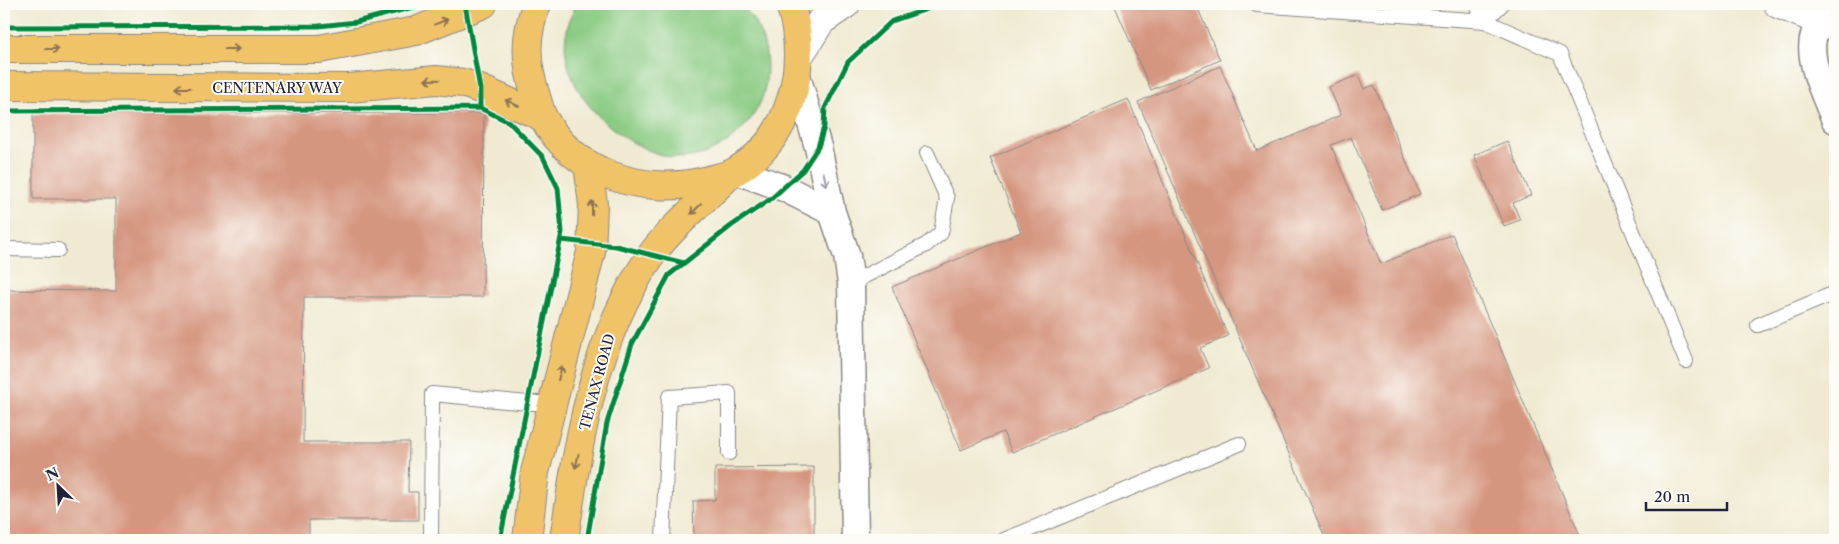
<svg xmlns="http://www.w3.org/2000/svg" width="1839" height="544" font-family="'Libre Caslon Text',serif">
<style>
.green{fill:#8acb83;stroke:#56765f}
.building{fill:#d59680}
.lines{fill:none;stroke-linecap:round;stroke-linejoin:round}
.service-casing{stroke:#898686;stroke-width:16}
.minor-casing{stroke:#898686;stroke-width:29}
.tertiary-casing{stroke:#898686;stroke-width:30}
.primary-casing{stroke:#898686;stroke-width:30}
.service{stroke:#fff;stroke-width:14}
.minor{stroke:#fff;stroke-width:26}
.tertiary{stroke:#fff;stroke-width:28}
.primary{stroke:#f1c369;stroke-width:28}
.cycleway-casing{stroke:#fdfcf7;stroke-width:8}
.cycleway{stroke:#00873e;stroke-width:5}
.oneway{stroke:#8a7252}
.oneway2{stroke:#9c9ca7}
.labels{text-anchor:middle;stroke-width:4;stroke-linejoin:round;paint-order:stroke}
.street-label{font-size:14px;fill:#22223b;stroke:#fdfcf7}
</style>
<rect width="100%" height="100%" fill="#fdfcf7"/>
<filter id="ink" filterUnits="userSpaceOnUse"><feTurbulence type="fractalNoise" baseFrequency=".02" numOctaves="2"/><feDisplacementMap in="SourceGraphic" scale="10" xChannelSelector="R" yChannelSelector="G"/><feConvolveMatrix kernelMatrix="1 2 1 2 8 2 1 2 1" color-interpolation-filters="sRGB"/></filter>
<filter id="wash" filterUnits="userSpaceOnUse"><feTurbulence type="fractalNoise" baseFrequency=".0096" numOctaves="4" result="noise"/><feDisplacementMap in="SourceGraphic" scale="20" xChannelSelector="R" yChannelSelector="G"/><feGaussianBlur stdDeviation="1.12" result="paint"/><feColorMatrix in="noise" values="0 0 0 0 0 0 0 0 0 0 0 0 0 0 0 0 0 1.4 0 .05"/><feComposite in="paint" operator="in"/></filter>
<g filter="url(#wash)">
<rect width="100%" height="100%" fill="#f0ead2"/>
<path class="green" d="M576 4H741C763 28 771 55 765 87 758 128 707 167 665 156 621 144 572 102 566 55 563 37 569 20 576 4Z"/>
<g id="blocks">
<path class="building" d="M1114 4H1196L1220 60 1151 90Z
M1220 66 1257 151 1341 115 1329 87 1358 75 1364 89 1374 85 1420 194 1382 210 1351 137 1331 145 1381 264 1452 234 1582 540H1326L1138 102Z
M1128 99 1228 336 1200 348 1209 368 1012 452 1003 432 961 450 892 287 1021 232 990 158Z
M484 113 483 297H304L303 442H409L408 492H418V520H309V540H4V290L116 291V199H33V114Z
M1507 141 1531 195 1513 203 1520 220 1504 226 1474 155Z
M814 467V540H694L693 501 715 500V468Z"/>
</g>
</g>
<g filter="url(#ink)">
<use href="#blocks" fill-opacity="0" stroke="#898686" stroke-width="1"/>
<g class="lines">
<defs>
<path id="service" d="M1476 4 1485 21
M1257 5 1485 21 1560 54 1686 361
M1485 21 1502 4
M4 249 58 250
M851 283 926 245 941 233 947 198 927 153
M1758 325 1835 293
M431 540 432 394 528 403H552
M663 540 669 397 729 393V453
M1004 540 1239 444"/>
<path id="minor" d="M1822 21C1819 26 1816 31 1814 35 1806 59 1826 98 1835 120
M797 76 818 147 832 212 847 256 851 283 855 540
M737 171 784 188 832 212"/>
<path id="tertiary" d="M1778 4 1835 27
M799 56 821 21 846 4"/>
<path id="primary" d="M537 4C524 36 525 63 536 96 538 103 540 111 543 117 573 174 645 196 704 181 714 178 727 177 736 171 794 137 809 63 790 4
M4 49H319L416 31 483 4
M4 86 349 88 436 80 463 83 480 89 543 117
M527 540 535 472 591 252 593 205 588 164
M564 540C578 443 593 340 650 257 669 229 705 200 729 175"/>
</defs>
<use href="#service" class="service-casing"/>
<use href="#minor" class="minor-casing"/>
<use href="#tertiary" class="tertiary-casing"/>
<use href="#primary" class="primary-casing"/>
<use href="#service" class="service"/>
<use href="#minor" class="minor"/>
<use href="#tertiary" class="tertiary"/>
<use href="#primary" class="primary"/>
<defs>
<path id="cycleway" d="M465 4 480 89V108
M4 27 319 26 356 22 425 4
M4 111 480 108 509 122 543 157 558 188 562 232 500 540
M561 240 616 246 684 263
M587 540 607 423 632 344 669 275 731 226 772 198 803 170 818 147 824 127 825 108 848 62 892 21 942 4"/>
</defs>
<use href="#cycleway" class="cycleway-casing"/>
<use href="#cycleway" class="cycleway"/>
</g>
<defs><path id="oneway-shaft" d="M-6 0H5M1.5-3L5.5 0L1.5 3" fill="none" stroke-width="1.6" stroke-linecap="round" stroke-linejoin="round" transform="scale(1.25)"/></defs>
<g class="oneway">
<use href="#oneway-shaft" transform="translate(441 22) rotate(-21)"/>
<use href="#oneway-shaft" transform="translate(52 49)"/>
<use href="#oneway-shaft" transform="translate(232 49)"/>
<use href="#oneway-shaft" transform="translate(432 80) rotate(179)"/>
<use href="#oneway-shaft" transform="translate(183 88) rotate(-180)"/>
<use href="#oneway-shaft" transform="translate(512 103) rotate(-156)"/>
<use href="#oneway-shaft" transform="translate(592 208) rotate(-91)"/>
<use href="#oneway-shaft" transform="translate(696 209) rotate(135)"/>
<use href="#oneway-shaft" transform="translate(560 373) rotate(-75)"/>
<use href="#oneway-shaft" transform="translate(577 461) rotate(102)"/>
</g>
<use class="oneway2" href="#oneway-shaft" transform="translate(825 179) rotate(77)"/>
</g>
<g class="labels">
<g class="street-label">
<text x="277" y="93">CENTENARY WAY</text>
<text transform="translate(597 382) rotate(-75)" y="5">TENAX ROAD</text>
</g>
</g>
<rect width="1839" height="544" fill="none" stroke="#fdfcf7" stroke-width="20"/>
<g transform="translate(58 486) rotate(335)" stroke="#fdfcf7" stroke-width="4" paint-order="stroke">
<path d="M0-4L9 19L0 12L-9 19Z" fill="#22223b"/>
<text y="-8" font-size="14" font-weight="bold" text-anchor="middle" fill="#22223b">N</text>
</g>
<path d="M1646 502v8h81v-8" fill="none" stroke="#22223b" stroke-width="2.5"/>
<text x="1654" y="502" font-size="15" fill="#22223b" stroke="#fdfcf7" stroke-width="4" paint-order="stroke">20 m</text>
</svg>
